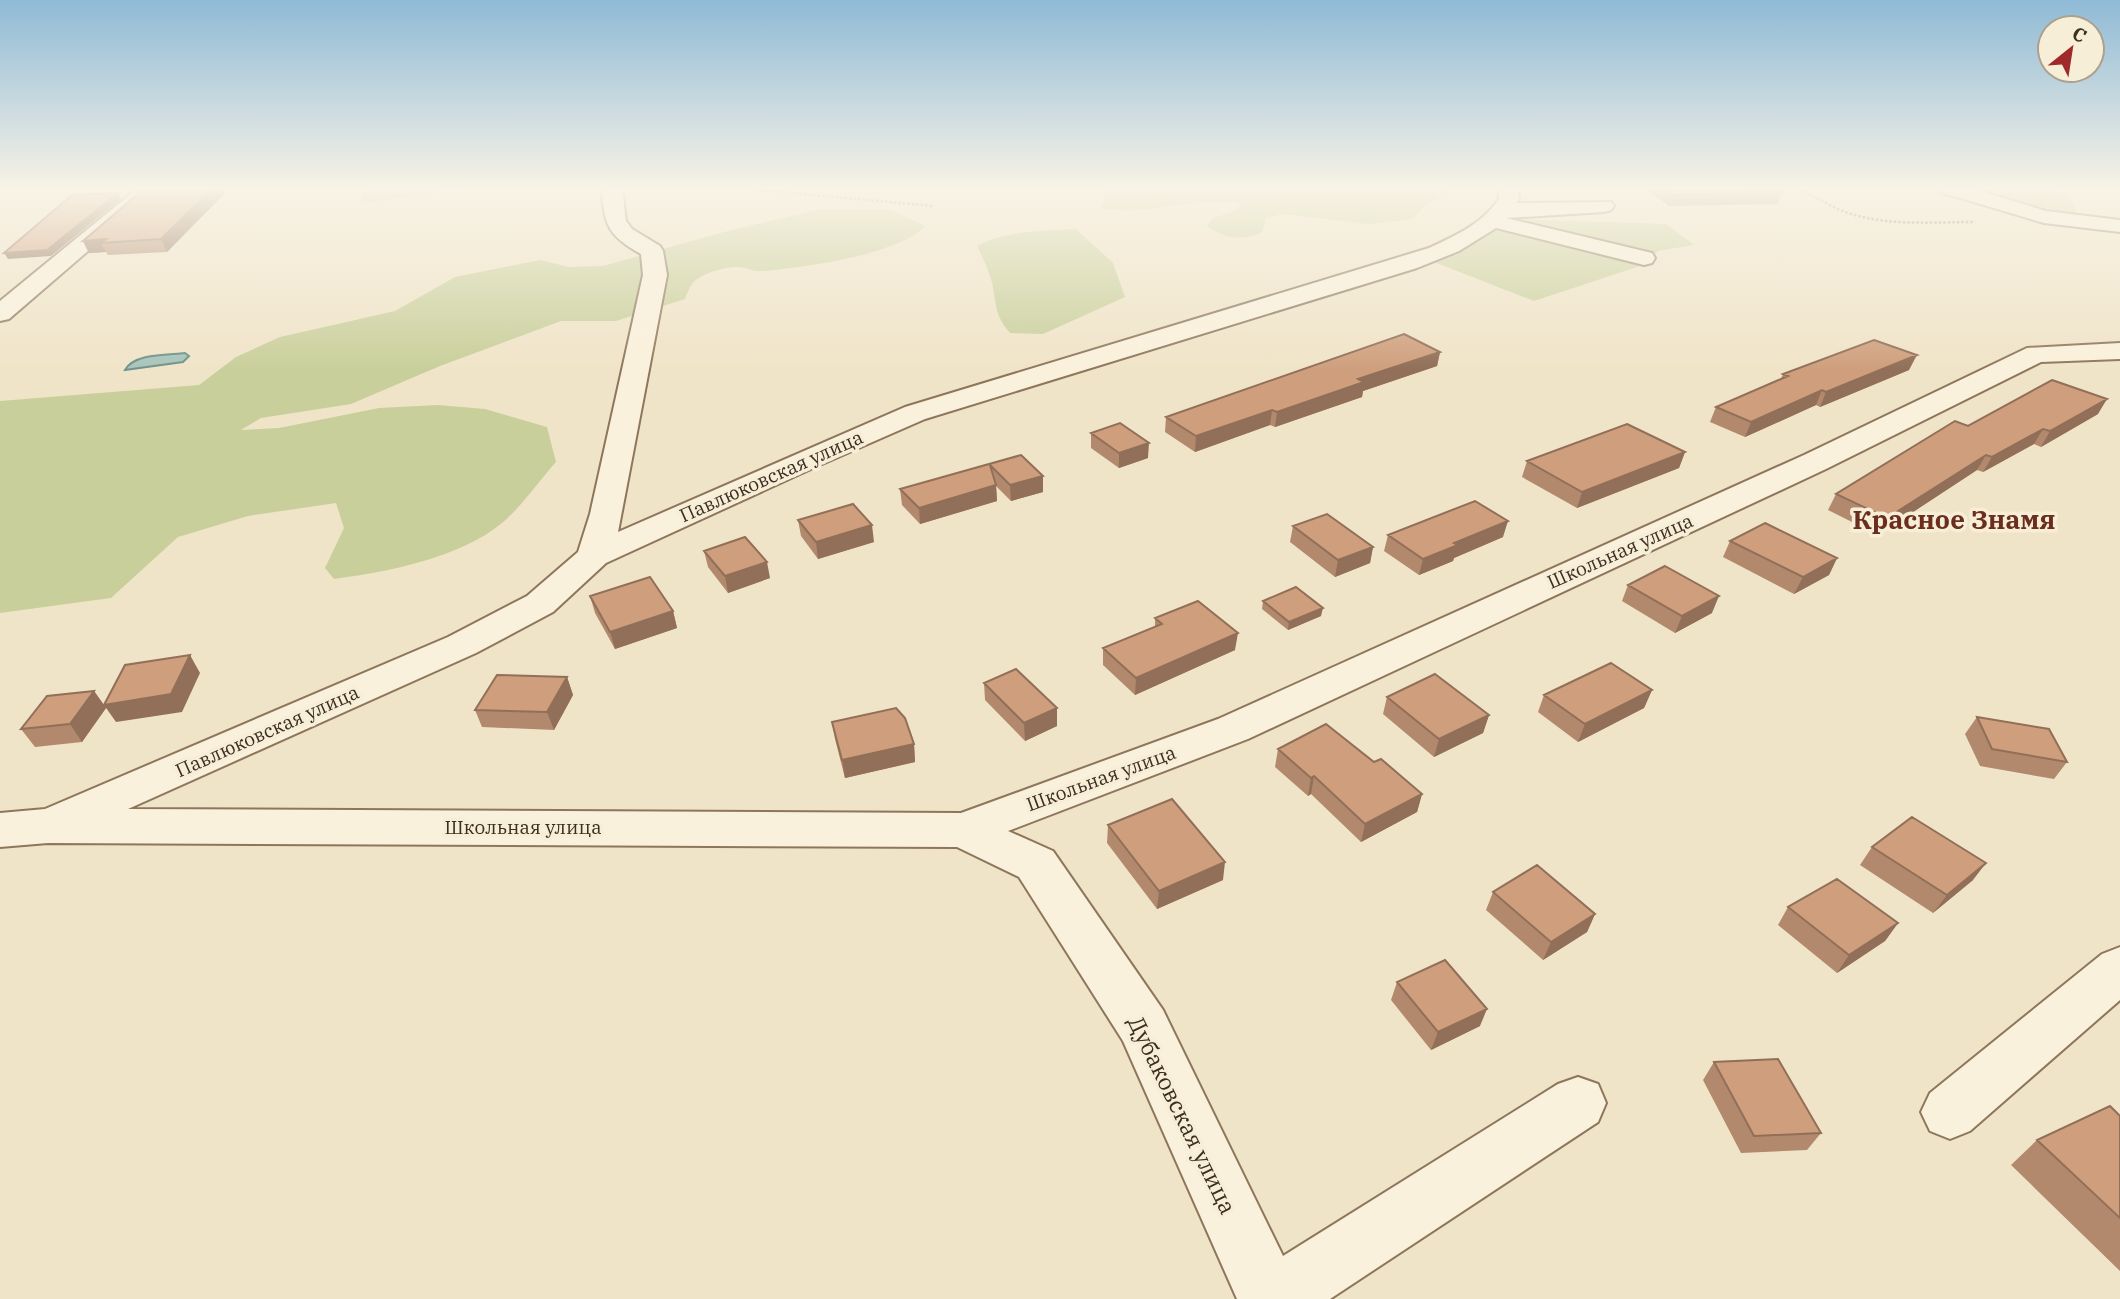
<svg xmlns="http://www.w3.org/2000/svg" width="2120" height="1299" font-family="'IBM Plex Serif',serif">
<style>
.green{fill:#c9cf9b}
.water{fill:#a9c4bc;stroke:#6f938a;stroke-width:2}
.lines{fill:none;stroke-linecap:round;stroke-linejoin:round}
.minor-casing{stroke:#8d765c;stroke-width:4}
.path{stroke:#8d765c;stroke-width:2.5;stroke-dasharray:2.5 2;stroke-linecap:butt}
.minor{fill:#faf1dc;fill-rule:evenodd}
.wall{fill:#b2896c}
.shaded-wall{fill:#916f58}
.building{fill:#cf9f7d;stroke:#916f58;stroke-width:2}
.labels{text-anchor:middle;stroke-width:7;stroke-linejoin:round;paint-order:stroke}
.street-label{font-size:19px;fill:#3d2e20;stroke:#f7eed8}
.near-street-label{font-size:23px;fill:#3d2e20;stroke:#f7eed8}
.district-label{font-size:26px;font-weight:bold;fill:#6b2e1e;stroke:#f7eed8}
</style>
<rect width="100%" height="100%" fill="#f0e4c8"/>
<path class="green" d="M365 188H502L449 191 360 204Z
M1097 188H1453L1424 207 1412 219 1369 224 1283 214 1266 218 1262 233C1241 240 1226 240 1207 226L1213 218 1238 210 1240 203C1193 197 1146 217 1101 208L1105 196Z
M1976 188H2053L2069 196 2078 215 2060 216 1981 195Z
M817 210H891L925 226C899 255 801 268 762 271 753 272 744 266 736 267 724 267 699 274 692 284 689 288 687 294 685 299L616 321H561L440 366 351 404 261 418 241 430 279 428 379 408 438 405 485 409 547 427 556 462C539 481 522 506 502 523 460 558 387 572 334 579L325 568 344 528 336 503 248 516 178 537 111 598 0 613V401L199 385 236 357 280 337 395 311 455 277 540 260 569 267 603 266 724 232Z
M1512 219 1666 224 1694 245 1658 251 1643 265 1534 301 1434 262Z
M1076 229 1113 263 1125 297 1043 334 1010 333C995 315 997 309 993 288 991 274 983 259 977 246 1006 230 1044 231 1076 229Z"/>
<path class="water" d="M185 353 189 356 183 362 125 370C134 353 168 355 185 353Z"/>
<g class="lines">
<defs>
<path id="minor" d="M138 188H161L9 319 0 321V301Z
M602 188H622L626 221 632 229 660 246 663 251 667 275 618 532 905 407 1429 248C1455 236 1482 224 1499 199L1498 188H1518L1519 199 1516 203 1611 202 1614 206 1611 210 1604 212 1506 218 1652 253 1655 258 1652 263 1644 265 1496 228 1459 251 1417 268 925 419 813 468 606 563 553 612 476 653 128 809 961 813 1218 719 1804 455 2027 348 2120 343V359L2041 362 1826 469 1248 739 1008 831 1053 851 1163 1010 1283 1256 1558 1084 1578 1077 1598 1084 1606 1103 1598 1122 1330 1299H1237L1123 1041 1019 877 957 847 48 843 0 847V813L45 809 448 637 527 596 578 552 590 514 643 275 641 254C609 236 603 225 602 188Z
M1937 188H1970L2046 211 2120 220V232L2044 223 1940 192Z
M2120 947V1000L1970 1131 1950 1139 1930 1131 1921 1112 1930 1093 2102 954Z"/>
</defs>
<use href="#minor" class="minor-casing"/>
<path class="path" d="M737 188 933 206
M1797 188C1815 196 1832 208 1851 214 1891 226 1934 222 1975 222"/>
<use href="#minor" class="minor"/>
</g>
<path class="wall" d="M145 188H223L225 193 167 252 108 255 106 252 89 253 83 241Z
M1645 188H1775L1782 192 1778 204 1669 206Z
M1440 352 1437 366 1363 391 1362 397 1275 427 1270 425 1195 452 1165 432 1166 417Z
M1909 370 1820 407 1816 405 1745 437 1710 422 1716 407 1781 379 1783 374Z
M2098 414 2041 447 2034 444 1983 472 1977 470 1878 535 1828 510 1836 494 1968 426Z
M1091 433 1148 458 1119 468 1091 448Z
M1685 452 1679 468 1577 508 1522 477 1527 461Z
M1021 455 1043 476V492L1011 501 996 486 997 501 920 524 902 505 900 489Z
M798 520 874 542 818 559 801 536Z
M1293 526 1373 547 1370 563 1335 577 1290 542Z
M1388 535 1503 537 1454 558 1453 561 1419 575 1384 551Z
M1730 541 1837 558 1829 575 1794 594 1723 557Z
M704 551 770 578 728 593 708 567Z
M1628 585 1712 613 1675 633 1622 601Z
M590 596 673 611 677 628 615 649 595 613Z
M1263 601 1321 616 1288 630 1262 609Z
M1155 618 1235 650 1135 695 1103 665V648L1155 627Z
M567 677 573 695 554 730 482 727 475 710Z
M984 683 1057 726 1025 741 985 700Z
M1652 690 1644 708 1578 742 1538 712 1544 695Z
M94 691 106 708 82 742 35 747 21 729Z
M1387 697 1489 715 1483 733 1434 757 1383 714Z
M1977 717 2067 762 2054 779 1980 766 1965 734Z
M832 722 914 744 915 762 845 778 835 739Z
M1278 749 1374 762 1422 794 1417 812 1361 842 1311 794 1308 796 1275 767Z
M1108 825 1223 880 1157 909 1107 843Z
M1872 847 1973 880 1933 913 1860 865Z
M1493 892 1595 914 1587 932 1543 960 1486 910Z
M1788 907 1898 923 1885 941 1837 973 1778 925Z
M1397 982 1480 1026 1431 1050 1391 1000Z
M1714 1062 1821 1133 1807 1150 1741 1153 1703 1080Z
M2120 1116V1271L2011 1165 2037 1140Z"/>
<path class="shaded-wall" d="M213 188H223L225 193 167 252 161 239Z
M118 193 121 199 51 256 8 259 4 253Z
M106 239 101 243 106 252 89 253 83 241Z
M1440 352 1437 366 1363 391 1362 397 1275 427 1277 412 1358 379Z
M1917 355 1909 370 1820 407 1826 392Z
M1822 390 1816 405 1745 437 1751 422Z
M2107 399 2098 414 2041 447 2050 431Z
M1272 410 1270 425 1195 452 1196 436Z
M2043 429 2034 444 1983 472 1992 457Z
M1149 443 1148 458 1119 468V453Z
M1685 452 1679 468 1577 508 1582 492Z
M1986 455 1977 470 1878 535 1887 518Z
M1043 476V492L1011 501 1010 485Z
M996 485 997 501 920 524 919 508Z
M1508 521 1503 537 1454 558 1453 561 1419 575 1423 559 1454 543Z
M872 525 874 542 818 559 816 542Z
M1373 547 1370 563 1335 577 1338 560Z
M1837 558 1829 575 1794 594 1803 577Z
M767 562 770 578 728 593 725 576Z
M1719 596 1712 613 1675 633 1682 616Z
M1323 608 1321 616 1288 630 1289 622Z
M673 611 677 628 615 649 610 632Z
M1238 633 1235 650 1135 695 1136 678Z
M190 655 200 673 182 712 116 722 104 705Z
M567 677 573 695 554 730 547 712Z
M1652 690 1644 708 1578 742 1585 724Z
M94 691 106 708 82 742 70 724Z
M1057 708V726L1025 741 1024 723Z
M1489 715 1483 733 1434 757 1439 739Z
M914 744 915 762 845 778 842 760Z
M1314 776 1311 794 1308 796 1311 778Z
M1422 794 1417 812 1361 842 1365 824Z
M1225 862 1223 880 1157 909 1159 891Z
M1986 863 1973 880 1933 913 1947 895Z
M1595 914 1587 932 1543 960 1551 942Z
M1898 923 1885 941 1837 973 1849 955Z
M1487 1009 1480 1026 1431 1050 1438 1032Z"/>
<path class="building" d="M145 188H213L161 239 101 243 106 239 83 241Z
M1664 188H1775L1782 192 1672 195Z
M118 193 47 250 4 253 72 195Z
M1404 334 1440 352 1358 379 1364 382 1277 412 1272 410 1196 436 1166 417Z
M1874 340 1917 355 1826 392 1822 390 1751 422 1716 407 1788 376 1783 374Z
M2052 380 2107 399 2050 431 2043 429 1992 457 1986 455 1887 518 1836 494 1955 421 1968 426Z
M1120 423 1149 443 1119 453 1091 433Z
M1627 424 1685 452 1582 492 1527 461Z
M1021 455 1043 476 1010 485 990 465 996 485 919 508 900 489Z
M1475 501 1508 521 1454 543 1458 545 1423 559 1388 535Z
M853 504 872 525 816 542 798 520Z
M1327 514 1373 547 1338 560 1293 526Z
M1765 523 1837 558 1803 577 1730 541Z
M745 537 767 562 725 576 704 551Z
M1665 566 1719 596 1682 616 1628 585Z
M650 577 673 611 610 632 590 596Z
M1296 587 1323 608 1289 622 1263 601Z
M1198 601 1238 633 1136 678 1103 648 1162 624 1155 618Z
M190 655 171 694 104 705 125 665Z
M1611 663 1652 690 1585 724 1544 695Z
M1016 669 1057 708 1024 723 984 683Z
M1435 674 1489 715 1439 739 1387 697Z
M497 675 567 677 547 712 475 710Z
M94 691 70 724 21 729 47 696Z
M896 708 905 718 914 744 842 760 832 722Z
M1977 717 2049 729 2067 762 1992 749Z
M1326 724 1374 762 1381 759 1422 794 1365 824 1314 776 1311 778 1278 749Z
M1172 799 1225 862 1159 891 1108 825Z
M1912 817 1986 863 1947 895 1872 847Z
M1537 865 1595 914 1551 942 1493 892Z
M1837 879 1898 923 1849 955 1788 907Z
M1445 960 1487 1009 1438 1032 1397 982Z
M1778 1059 1821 1133 1754 1136 1714 1062Z
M2110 1106 2120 1116V1218L2037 1140Z"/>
<linearGradient id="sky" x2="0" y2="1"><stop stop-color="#8fbad6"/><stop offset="0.51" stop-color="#f8f3e6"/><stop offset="1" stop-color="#f8f3e6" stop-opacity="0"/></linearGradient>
<rect width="2120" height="370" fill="url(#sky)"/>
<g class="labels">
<g class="street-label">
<text transform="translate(771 476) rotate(-24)" y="7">Павлюковская улица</text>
<text transform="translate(1620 551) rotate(-24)" y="7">Школьная улица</text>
<text transform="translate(267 731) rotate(-24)" y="7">Павлюковская улица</text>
<text transform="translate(1101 778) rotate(-20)" y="7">Школьная улица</text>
<text x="523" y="834">Школьная улица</text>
</g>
<g class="near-street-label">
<text transform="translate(1182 1115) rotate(64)" y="8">Дубаковская улица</text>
</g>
<g class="district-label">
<text x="1954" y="529">Красное Знамя</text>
</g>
</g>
<g transform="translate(2071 49) rotate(30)"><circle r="33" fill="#f7eed8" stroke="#ada18e" stroke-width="2"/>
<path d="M0-5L12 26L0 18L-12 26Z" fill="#9e2a2b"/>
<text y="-10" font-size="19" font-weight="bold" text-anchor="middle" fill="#3d2e20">С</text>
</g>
</svg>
